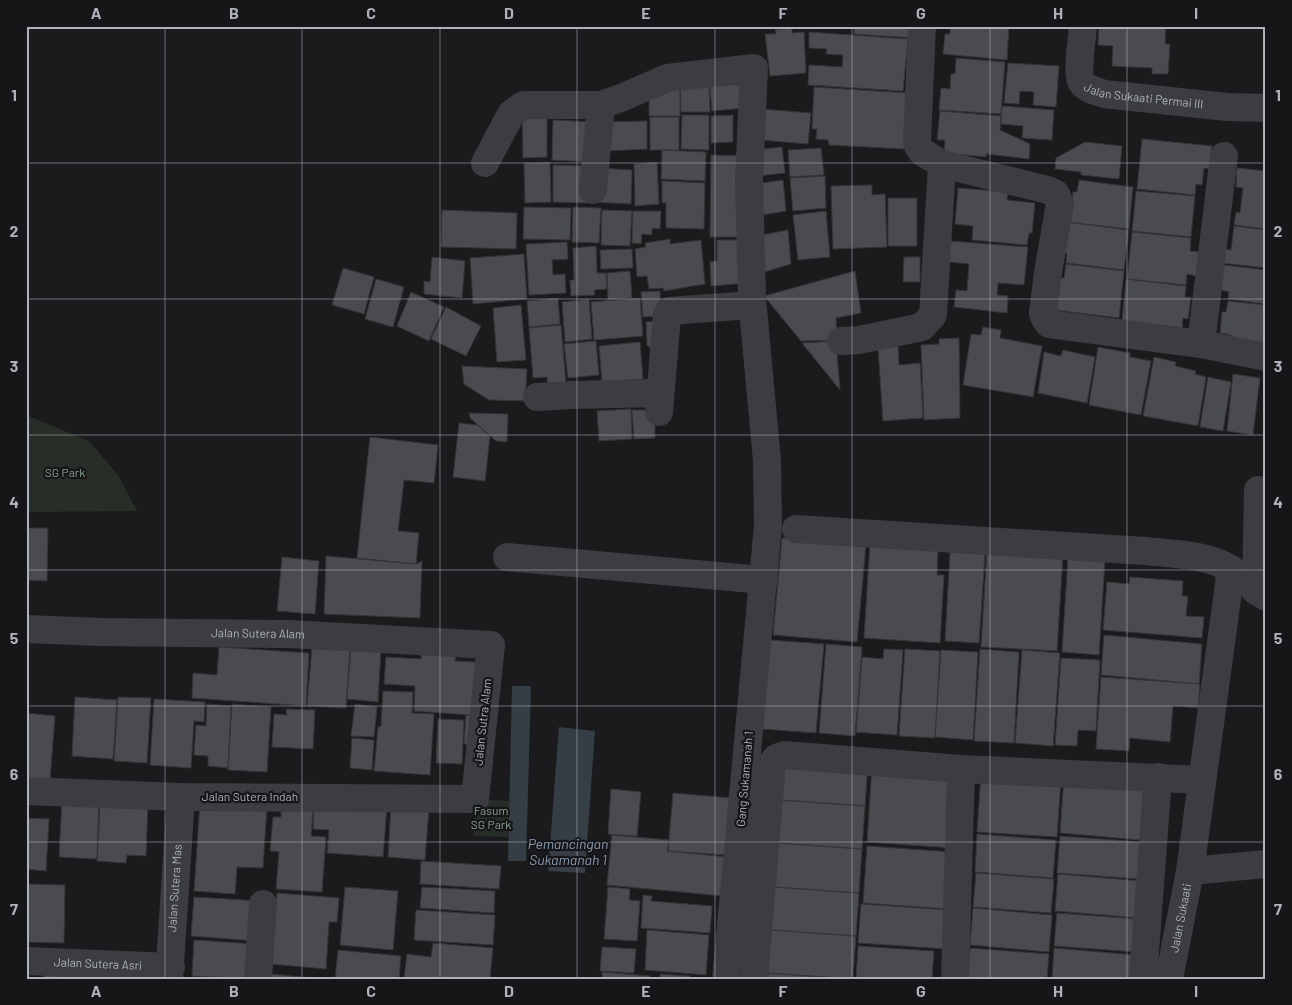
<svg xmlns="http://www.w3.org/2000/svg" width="1292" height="1005" font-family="Barlow,sans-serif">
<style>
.green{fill:#272e28}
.water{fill:#353d45}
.building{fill:#4a4b4f;stroke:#353538}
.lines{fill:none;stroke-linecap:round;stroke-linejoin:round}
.minor{stroke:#3c3d41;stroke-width:28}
.tertiary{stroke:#3c3d41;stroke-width:28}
.grid{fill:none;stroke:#aeb2bb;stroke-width:1;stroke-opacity:0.55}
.labels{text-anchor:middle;stroke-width:4.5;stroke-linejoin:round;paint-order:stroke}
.street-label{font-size:12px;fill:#aeb2bb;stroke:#161618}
.park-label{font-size:12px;fill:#88a48b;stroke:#161618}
.water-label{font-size:14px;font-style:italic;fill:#899db2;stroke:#161618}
.neatline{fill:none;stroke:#aeb2bb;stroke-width:2}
.grid-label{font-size:16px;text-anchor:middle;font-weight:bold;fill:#aeb2bb}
</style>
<rect width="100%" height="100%" fill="#1b1b1d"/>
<path class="green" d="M26 415 89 441 118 475 137 511 26 512Z
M475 799 510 801 508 837 473 836Z"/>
<path class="water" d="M512 686H531L526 861H508Z
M559 727 595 731 585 873 548 871Z"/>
<path class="building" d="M854 26H915L914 38 854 34Z
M950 26H1009L1007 60 943 54 945 34H950Z
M1099 26H1166L1165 44H1170L1168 74H1152V68L1112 66 1113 46 1098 45Z
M792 28V33L804 32 806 73 770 76 765 34H776L775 30Z
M809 32 908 39 903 91 808 85 809 65 842 67 843 55 826 54 827 49 809 48Z
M956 58 1005 62 1001 114 939 110 941 88 950 89 951 74H955Z
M1008 63 1059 66 1056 107 1033 105 1034 92 1020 91 1019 104 1004 103Z
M744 84 745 108 712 111 710 86Z
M680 86H709L710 112H681Z
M814 87 908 93 905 149 829 145 828 140 816 139 817 129H812Z
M649 89H680V116H649Z
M1002 106 1054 110 1052 140 1022 138 1023 126 1001 124Z
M762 109 811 113 808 144 760 140Z
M940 111 1001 116 1000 130 1030 144 1029 159 986 154V157L944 153 945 140H937Z
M522 112H547V157L523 158Z
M682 115H709V150L681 149Z
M733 115V142L711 143V116Z
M650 117H679V150H650Z
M553 120 594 122 593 162 552 160Z
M647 121V149L604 151 603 122Z
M1142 139 1212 146 1210 169 1204 168 1202 185 1196 184 1195 195 1137 189Z
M1085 142 1122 146 1119 179 1081 175V172L1055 169 1056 158Z
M782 147 785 173 757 176 755 150Z
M821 148 824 175 790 177 788 150Z
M662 150 706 152 705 181 661 179Z
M711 155 747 156 746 237H710Z
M550 162 551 202 525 203 524 163Z
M657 162 659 204 635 206 634 164Z
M553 165 590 166 588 203 553 202Z
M598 168 632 170 631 204 595 202Z
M1237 168 1266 171V229L1234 225 1236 212 1240 213 1243 188 1236 187Z
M825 176 826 208 793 211 790 178Z
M783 180 786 211 757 216 754 184Z
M1079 180 1133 187 1129 229 1066 222 1072 210 1073 192H1077Z
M662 181 705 183 704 229 666 228V203H662Z
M872 185V195L885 194 887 247 833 249 831 186Z
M958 188 1008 192 1007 200 1035 203 1032 233H1029L1027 245 972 240 973 226 955 224Z
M1136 191 1195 196 1191 237 1132 231Z
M888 198H917V246H888Z
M524 207 571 208 570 240 523 239Z
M573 207 601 208 599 243 572 242Z
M442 210 517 213 516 249 441 247Z
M602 210 632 211 630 246 601 245Z
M633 211H661L660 229 652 228V235L642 234 641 244 632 243Z
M826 211 830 257 798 260 793 215Z
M1066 222 1129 230 1124 270 1066 263 1067 253H1063Z
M1234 226 1266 230V268L1222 263 1224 249 1231 250Z
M788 230 791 264 761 273 757 236Z
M1132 232 1191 238 1190 251 1199 252 1197 276 1187 274 1186 285 1127 279Z
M670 239V244L701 240 705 284 664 291 663 288 649 289 647 276 637 277 635 249 646 247 645 243Z
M717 240H745L746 283 711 286 710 262 717 261Z
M950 241 1028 247 1024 285 998 283 997 295 1008 296 1007 313 954 307 956 290 967 291 969 264 949 262Z
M567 242 568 259 552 260 553 275 565 274 566 293 529 295 526 244Z
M596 246 597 273H606L607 289 594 290 595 295 571 296 570 280H574L573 248Z
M632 249 633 268 601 269 600 250Z
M524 254 527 299 473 304 470 258Z
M432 257 465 261 462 298 424 294V281L430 282Z
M904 257H920V282H903Z
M1066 264 1124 271 1119 318 1055 310 1059 278H1064Z
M1224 265 1266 270V304L1228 299 1229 292 1221 290Z
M343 268 374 277 364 314 332 305Z
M630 271 632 298 608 300 607 273Z
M855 271 861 313 836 318 837 340 801 341 764 296Z
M376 279 404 287 393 327 365 319Z
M1126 279 1186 286 1185 297H1191L1188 319 1183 318 1182 328 1122 321Z
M660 291 661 316 643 317 641 292Z
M411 292 444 307 429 341 397 326Z
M558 298 560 324 529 327 527 301Z
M640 298 643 336 594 340 591 302Z
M589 299 592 339 565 342 562 302Z
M1228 301 1266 305V348L1230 344 1231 335 1220 333 1222 312H1226Z
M521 305 526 360 497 362 493 308Z
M446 307 481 326 466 356 431 339Z
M660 321 655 352 647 345 646 322Z
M561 325 566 384 548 386 547 377 533 378 529 328Z
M983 327 1001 330 1000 338 1042 346 1033 397 963 385 971 334 981 335Z
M959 338 960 418 924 420 921 345 939 344V339Z
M596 341 599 375 568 378 564 344Z
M836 341 840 390 802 343Z
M640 342 643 379 602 382 599 346Z
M898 346 899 365 920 363 923 418 883 421 878 348Z
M1098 347 1130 353V357L1151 361 1141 415 1089 405Z
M1063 350 1095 357 1087 403 1038 393 1044 352 1061 356Z
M1154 357 1176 362 1175 366 1196 371 1195 374 1206 377 1198 426 1143 416Z
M462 366 527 369 525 401 489 400 464 384Z
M1233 374 1260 378 1253 435 1227 431Z
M1208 377 1231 382 1223 431 1200 427Z
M631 409 632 439 599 441 597 411Z
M632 410H655V438L634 439Z
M469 413 508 414 507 442 496 441 470 418Z
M459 423 478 425 490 436 485 481 453 477Z
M370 437 438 445 434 483 404 480 398 531 419 533 416 564 357 558Z
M26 528H48L47 581 26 580Z
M782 538 866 545 857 642 773 635Z
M870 543 938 548 937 575H944L940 643 864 638Z
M987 549 1063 554 1057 651 981 647Z
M950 552 985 554 979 643 945 641Z
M326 556 416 564 422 561 420 618 324 614Z
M282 557 319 561 315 614 277 611Z
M1068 557 1105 560 1099 655 1062 652Z
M1130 577 1183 581 1182 596H1188L1186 616 1204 617 1202 638 1103 630 1107 582 1129 584Z
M1104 635 1202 644 1199 684 1101 675Z
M769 640 824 644 816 733 762 729Z
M826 644 862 647 855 736 819 733Z
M219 647 309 653 306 706 192 698 193 673 217 675Z
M312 647 350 649 346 708 307 706Z
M351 647 381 650 378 702 347 699Z
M422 647 456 649 455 661 476 662 471 715 414 711 415 686 384 684 386 657 421 659Z
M884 649 903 650 897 735 856 732 862 657 883 659Z
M905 649 940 651 935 738 899 736Z
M980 649 1019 652 1014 743 974 741Z
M941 650 978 652 973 740 935 737Z
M1022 650 1060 653 1053 746 1015 743Z
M1061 658 1100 660 1096 731 1078 730 1077 746 1055 745Z
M1101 677 1200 684 1198 708 1173 706 1170 742 1130 738 1129 751 1096 749Z
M383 691 413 692 412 713 434 714 430 775 374 771 378 727 381 726Z
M75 697 117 700 113 759 72 756Z
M118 697 151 698 147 763 114 761Z
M154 699 205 702 204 722 194 721 191 768 150 765Z
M207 704 231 706 228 768 208 766V756L194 755 196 725 206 726Z
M232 704 271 707 267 772 228 770Z
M355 704 377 707 374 737 351 736Z
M286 709 315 710 313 749 272 747 274 714 287 715Z
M26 713 55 716 50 781 26 779Z
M466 715H477L476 745 464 744Z
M438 719 464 720 462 764 436 763Z
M352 738 374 740 372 770 350 768Z
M783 757 868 763 865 806 780 800Z
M872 767 959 773 953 848 867 842Z
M981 774 1061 779 1057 837 977 832Z
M1064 776 1144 783 1140 840 1060 833Z
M611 789 641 792 637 836 608 834Z
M673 793 731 798 727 855 668 851Z
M62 797 99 798 97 859 59 857Z
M780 800 865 806 862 849 777 843Z
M148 801 146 856 127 855 126 863 97 861 100 807Z
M314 801 387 806 383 857 327 853 329 830 313 829Z
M200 802 267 806 263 868 237 867 235 894 194 891Z
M391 806 429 808 425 860 388 857Z
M281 807 313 809 311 836 326 837 322 892 276 889 279 852 270 851 273 817H281Z
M26 818 49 819 46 871 26 869Z
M977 834 1056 840 1053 878 975 872Z
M612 835 669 840 667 851 727 857 723 896 607 885Z
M1060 836 1143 842 1140 879 1057 873Z
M777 843 862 849 859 893 774 887Z
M867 846 952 852 948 909 863 903Z
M421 861 501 866 499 889 420 884Z
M976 873 1054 879 1051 913 973 907Z
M1058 874 1142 881 1140 918 1055 911Z
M26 884 65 885 64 943 26 942Z
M345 887 398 891 393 950 340 945Z
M422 887 495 891 494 913 420 908Z
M608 887 630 889 629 900 640 901 637 941 604 939Z
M774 887 859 893 856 936 771 930Z
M277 893 339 898 337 922H329L326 969 271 964Z
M643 895 652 896 651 901 712 906 710 933 641 928Z
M194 897 260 901 257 941 191 936Z
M861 904 949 910 946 949 858 943Z
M973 908 1052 915 1049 952 970 945Z
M416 910 495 915 493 945 414 940Z
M1057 913 1139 919 1136 952 1054 946Z
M647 930 709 935 706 975 645 970Z
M771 930 856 936 853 979 768 973Z
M194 940 257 944 255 979 192 976Z
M433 943 493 948 490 979H404L407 954 431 957Z
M858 946 934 951 932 979H856Z
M602 947 636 949 634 973 600 971Z
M970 948 1049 954 1047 979H967Z
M1054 948 1136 955 1134 979H1052Z
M338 950 401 956 399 979H335Z
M77 970 76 979H44V972Z
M602 972 650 976V979H602Z
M768 973 850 979H768Z
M271 974 324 979H270Z
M660 974 690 976V979H660Z"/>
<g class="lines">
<g class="minor">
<path d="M922 26 917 142 918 146 922 152 942 164 1048 190 1056 194 1060 204 1048 272 1043 313C1044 318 1045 320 1049 324L1201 344 1266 357"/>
<path id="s1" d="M1083 26C1082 37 1077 73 1081 81 1084 89 1097 91 1104 94L1227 107 1266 108"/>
<path d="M485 163 511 114 523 105H601L621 98 667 78 754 68 749 180 752 298 767 461 768 526 726 979"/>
<path d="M593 190 601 105"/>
<path d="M841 341 859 340 922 327 933 315 942 164"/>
<path d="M1201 344 1224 156"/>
<path d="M537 397 571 395 659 393"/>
<path d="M659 412 667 315 669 311 752 305"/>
<path d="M796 529 1145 551C1171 554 1210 554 1232 570 1244 579 1253 589 1266 597"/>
<path d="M507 557 764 580"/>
<path d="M1256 591 1258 490"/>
<path id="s2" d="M26 629 100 632 289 634 491 645 475 799 181 797 26 791"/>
<path d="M1190 871 1231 569"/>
<path id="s3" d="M26 961 171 967"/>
<path id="s4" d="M169 979 181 797"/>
<path d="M258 979 263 904"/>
<path d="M754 979 772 764 776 758 784 755 961 769 1202 780"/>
<path d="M955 979 961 769"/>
<path d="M1143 979 1158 777"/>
</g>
<path class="tertiary" id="s5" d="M1169 979 1190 871 1266 864"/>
</g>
<path class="grid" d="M165 26V979M302 26V979M440 26V979M577 26V979M715 26V979M852 26V979M990 26V979M1127 26V979M26 163H1266M26 299H1266M26 435H1266M26 570H1266M26 706H1266M26 842H1266"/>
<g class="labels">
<g class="street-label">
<text dy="4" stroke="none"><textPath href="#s1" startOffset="122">Jalan Sukaati Permai III</textPath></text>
<text dy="4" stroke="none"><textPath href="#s2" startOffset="232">Jalan Sutera Alam</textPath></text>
<text transform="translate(483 722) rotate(-84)" y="4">Jalan Sutra Alam</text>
<text transform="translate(745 779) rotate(-85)" y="4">Gang Sukamanah 1</text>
<text x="250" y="801">Jalan Sutera Indah</text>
<text dy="4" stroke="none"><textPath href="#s4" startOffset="91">Jalan Sutera Mas</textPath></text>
<text dy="4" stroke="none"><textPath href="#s5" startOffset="62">Jalan Sukaati</textPath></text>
<text dy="4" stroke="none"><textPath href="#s3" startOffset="72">Jalan Sutera Asri</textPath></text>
</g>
<g class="park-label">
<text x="65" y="477">SG Park</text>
<text x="491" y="815">Fasum<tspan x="491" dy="14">SG Park</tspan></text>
</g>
<g class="water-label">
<text x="568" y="849">Pemancingan<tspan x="568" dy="16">Sukamanah 1</tspan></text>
</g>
</g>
<rect width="1292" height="1005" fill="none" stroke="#161618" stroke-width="55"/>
<rect x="28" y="28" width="1236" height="950" class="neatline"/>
<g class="grid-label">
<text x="96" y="19">A</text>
<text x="234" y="19">B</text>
<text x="371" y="19">C</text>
<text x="509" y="19">D</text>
<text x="646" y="19">E</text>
<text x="783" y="19">F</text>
<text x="921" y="19">G</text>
<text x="1058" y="19">H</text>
<text x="1196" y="19">I</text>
<text x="14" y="101">1</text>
<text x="1278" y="101">1</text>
<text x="14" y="237">2</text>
<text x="1278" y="237">2</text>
<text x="14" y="372">3</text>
<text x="1278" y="372">3</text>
<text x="14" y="508">4</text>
<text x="1278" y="508">4</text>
<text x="14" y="644">5</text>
<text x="1278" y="644">5</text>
<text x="14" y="780">6</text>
<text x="1278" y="780">6</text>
<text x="14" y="915">7</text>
<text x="1278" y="915">7</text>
<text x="96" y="997">A</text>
<text x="234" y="997">B</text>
<text x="371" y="997">C</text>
<text x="509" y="997">D</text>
<text x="646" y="997">E</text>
<text x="783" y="997">F</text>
<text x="921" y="997">G</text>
<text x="1058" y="997">H</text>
<text x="1196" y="997">I</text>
</g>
</svg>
